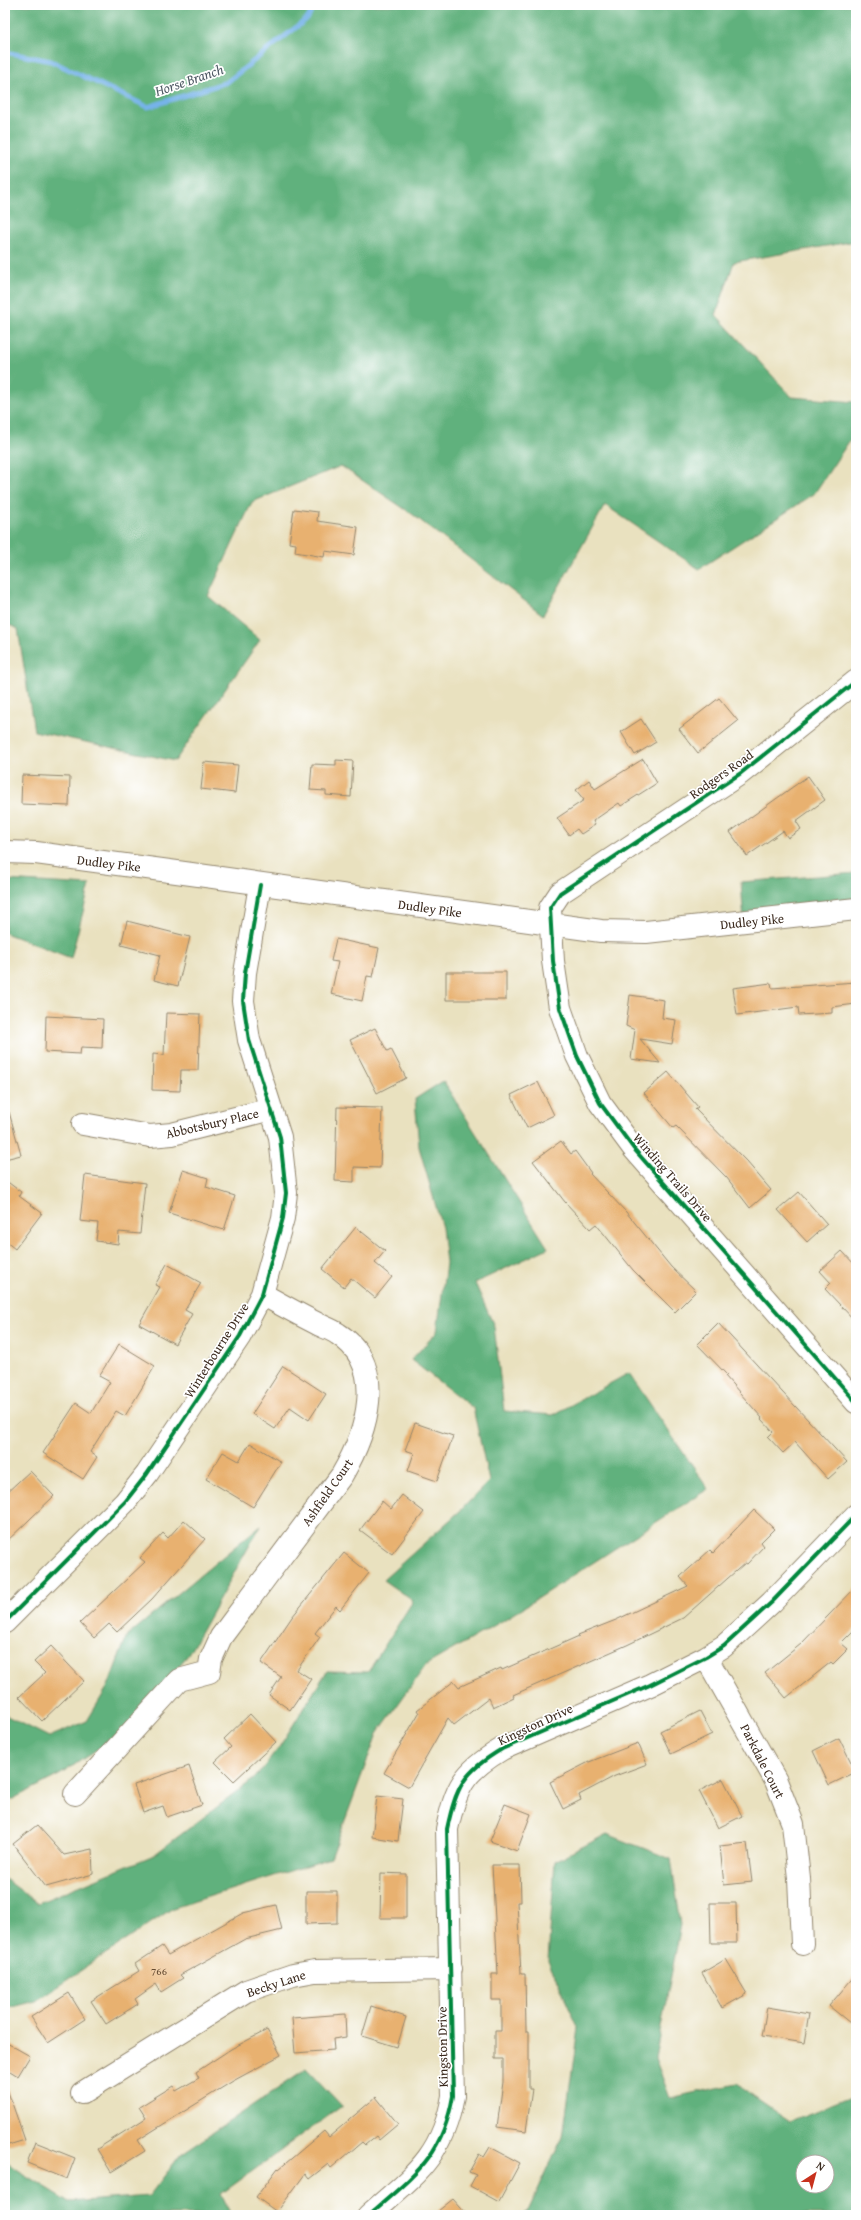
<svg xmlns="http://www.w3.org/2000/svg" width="861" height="2220" font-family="'Gentium Book Plus',serif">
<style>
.forest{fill:#60b17d;stroke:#4e6e4e;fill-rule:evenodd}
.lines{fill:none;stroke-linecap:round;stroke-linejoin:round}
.stream{stroke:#76b3e9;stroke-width:5}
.building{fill:#e8b16f}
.minor-casing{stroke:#92866e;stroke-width:24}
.minor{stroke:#fff;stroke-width:22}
.cycleway-casing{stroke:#fff;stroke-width:6}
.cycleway{stroke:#00873e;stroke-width:4}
.labels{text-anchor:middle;stroke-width:3.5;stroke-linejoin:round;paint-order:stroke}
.number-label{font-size:11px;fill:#664c32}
.street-label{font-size:13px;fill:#3b2a1e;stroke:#fff}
.water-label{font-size:14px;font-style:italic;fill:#505a65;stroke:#fff}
</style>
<rect width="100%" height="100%" fill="#fff"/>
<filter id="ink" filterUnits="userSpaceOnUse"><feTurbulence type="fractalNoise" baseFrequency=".025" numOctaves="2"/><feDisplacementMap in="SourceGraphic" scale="8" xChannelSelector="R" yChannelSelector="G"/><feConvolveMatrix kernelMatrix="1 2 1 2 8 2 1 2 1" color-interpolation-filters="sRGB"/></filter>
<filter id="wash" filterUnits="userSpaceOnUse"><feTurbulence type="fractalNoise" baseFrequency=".012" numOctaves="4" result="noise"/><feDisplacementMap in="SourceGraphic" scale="16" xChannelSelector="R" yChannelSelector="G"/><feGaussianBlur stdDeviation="0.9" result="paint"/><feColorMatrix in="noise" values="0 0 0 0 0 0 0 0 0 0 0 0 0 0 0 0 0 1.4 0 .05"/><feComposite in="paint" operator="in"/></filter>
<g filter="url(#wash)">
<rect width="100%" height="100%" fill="#e9e1bf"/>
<path class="forest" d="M5 5H856V241L734 262 716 315 792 397 856 402V431L814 494 699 569 605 505 543 615 412 514 341 466 252 502 208 596 260 640 175 761 34 731 18 629 5 623Z
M856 873V909L744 922 741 882Z
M5 880 90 885 71 958 5 933Z
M443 1081 548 1248 475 1283 494 1326 504 1411 553 1415 629 1373 708 1489 502 1621 426 1665 377 1734 331 1858 173 1908 36 2001 5 2009V1879L38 1903 154 1855 255 1778 278 1749 327 1671 368 1672 413 1601 383 1580 461 1510 489 1481 473 1408 411 1360 437 1332 446 1263 442 1228 419 1147 415 1099Z
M261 1525 188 1655 124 1731 61 1774 5 1803V1715L49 1737 87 1721 108 1686 127 1636Z
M607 1834 671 1859 681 1925 655 2058 670 2098 736 2084 790 2121 856 2095V2215H524L529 2209 563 2136 578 2027 548 1960 555 1861ZM803 2162H827V2186H803Z
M307 2069 342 2106 221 2194 231 2215H5V2162L70 2202 149 2196 181 2154Z"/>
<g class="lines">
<path class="stream" d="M5 52 51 61 148 107 227 82 308 18 315 5"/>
</g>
<g id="blocks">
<path class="building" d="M294 509 318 512 317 521 358 527 354 555 325 551 324 557 295 552 296 544 289 543Z
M719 698 738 721 698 753 679 729Z
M641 719 656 742 635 755 621 732Z
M643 759 657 783 621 806 619 803 593 821 595 825 581 834 577 829 569 835 557 818 584 800 576 790 589 780 595 789Z
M336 760 353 761 351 797 326 795V791L310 790 312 764 336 765Z
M204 762 238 765 235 793 201 789Z
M22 775 70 777 69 806 21 804Z
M808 776 825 800 796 821 801 829 788 838 783 831 747 856 730 832Z
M127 921 190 937 178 986 154 980 160 955 121 945Z
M336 939 379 948 373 977 367 976 362 1001 331 994 338 962 331 961Z
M446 972H506V1000H446Z
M856 982V1004L832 1007V1013L799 1015 798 1007 737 1015 733 988 771 983 772 988Z
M630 995 664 1000 662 1018 676 1020 672 1044 640 1039 660 1063 631 1059 635 1030 626 1026Z
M166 1013 200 1014 198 1070H181L180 1091 152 1090 153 1054 164 1055Z
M46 1016 103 1019 102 1048 81 1047 80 1054 45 1052Z
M375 1028 387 1051 391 1049 406 1078 377 1093 350 1040Z
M668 1072 698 1107 695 1109 747 1162 771 1190 750 1208 727 1178 676 1126 673 1128 644 1093Z
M538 1082 554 1115 527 1128 511 1095Z
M337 1107 382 1108 380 1168 354 1167V1182L335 1181Z
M5 1112H9L21 1155 5 1159Z
M561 1141 571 1154 575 1151 591 1173 590 1174 626 1212 671 1267 696 1291 675 1312 633 1270 596 1224 590 1229 565 1202 533 1161Z
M183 1170 208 1178 206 1187 235 1196 224 1230 169 1213Z
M85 1175 145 1183 140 1234 119 1232 118 1244 96 1241 98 1223 80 1221Z
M5 1180 21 1192 19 1196 42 1213 15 1249 5 1241Z
M799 1192 827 1224 807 1242 778 1210Z
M356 1227 385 1251 375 1263 392 1277 375 1298 351 1278 344 1287 322 1269Z
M842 1251 856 1266V1322L825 1289 831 1283 820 1271Z
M167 1264 201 1283 185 1310 192 1314 175 1344 139 1324 160 1287 155 1285Z
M718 1323 847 1462 828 1479 795 1442 783 1453 768 1437 773 1432 761 1419 762 1418 725 1376 727 1375 697 1344Z
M119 1344 155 1366 125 1416 116 1411 90 1452 97 1457 83 1479 43 1453 76 1403 91 1413 110 1382 99 1376Z
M283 1366 326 1394 309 1420 290 1407 275 1429 252 1414Z
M415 1423 453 1436 437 1481 408 1471 414 1453 405 1450Z
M250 1443 281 1462 253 1507 206 1479 223 1452 239 1461Z
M30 1471 54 1496 5 1543V1494Z
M402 1495 424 1512 392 1554 360 1530 382 1501 391 1509Z
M754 1510 774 1529 761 1542 764 1546 747 1564 745 1563 683 1618 627 1645 513 1695 514 1697 493 1707 489 1698 454 1725 448 1718 409 1787 384 1773 419 1713 417 1710 454 1681 459 1687 501 1668 502 1670 579 1636 578 1635 616 1620 688 1586 680 1577 710 1550 713 1553Z
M184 1520 205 1539 152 1599 117 1632 109 1624 94 1638 80 1623 145 1562 140 1558 163 1533 168 1538Z
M344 1553 369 1573 340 1610 336 1606 315 1633 320 1637 297 1670 311 1679 290 1710 269 1695 281 1677 261 1663 292 1617Z
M856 1587V1628L841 1643 848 1649 833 1664 831 1662 786 1698 765 1673 801 1644Z
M51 1646 84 1681 42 1721 19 1697 45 1673 34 1662Z
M700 1711 712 1734 671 1754 660 1731Z
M250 1714 276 1742 234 1781 215 1762 231 1747 224 1739Z
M839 1738 856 1772 829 1785 813 1751Z
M638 1743 647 1764 615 1776 579 1795 581 1800 563 1809 550 1782 589 1762Z
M189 1766 202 1805 167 1817 163 1806 143 1813 134 1785Z
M723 1779 742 1816 718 1828 699 1791Z
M377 1796 403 1799 398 1841 372 1837Z
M505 1804 531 1814 517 1851 490 1841Z
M37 1825 64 1855 92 1849 93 1874 46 1887 13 1844Z
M747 1843 752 1882 724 1885 720 1846Z
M492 1865H520L521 1902H517L521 1974H525L526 2031H529V2089H532L526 2131 497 2127 503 2082V2059H495V2031H501V2000H492V1974H498Z
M381 1873 406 1874V1918H380Z
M306 1891H337V1923L306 1924Z
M710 1903H736L737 1943H711Z
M276 1905 282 1930 245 1939 180 1975 183 1978 161 1992 156 1984 135 1999 138 2004 106 2024 91 2001 139 1971 135 1964 162 1946 168 1955 243 1913Z
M726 1959 747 1994 722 2008 702 1973Z
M856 1974V2016L850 2023 829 2006Z
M69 1993 85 2019 48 2043 31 2017Z
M371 2006 406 2017 397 2047 362 2036Z
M767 2007 809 2014 804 2043 762 2036Z
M345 2014 346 2037 333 2039 334 2050 295 2053 292 2018Z
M267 2030 281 2055 233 2081 138 2140 145 2151 111 2172 97 2149 146 2118 139 2107 173 2086 176 2091 199 2078 196 2072 231 2049Z
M5 2042 30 2056 18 2076 5 2068Z
M7 2089 25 2140 5 2146V2090Z
M376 2097 398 2124 379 2140 376 2136 365 2145 362 2142 331 2168 328 2164 309 2179 305 2174 277 2212 256 2197 278 2168 279 2169 324 2131 329 2137Z
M35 2142 75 2158 67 2179 27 2163Z
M490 2147 520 2163 499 2202 470 2186 476 2175 469 2172 479 2154 484 2157Z
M453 2199 467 2215H433Z"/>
</g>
</g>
<g filter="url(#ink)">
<use href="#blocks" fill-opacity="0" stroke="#92866e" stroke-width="1"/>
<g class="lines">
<defs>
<path id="minor" d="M856 681 741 773 560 893 550 908 553 961 560 1008 577 1056 600 1103 634 1149 856 1402
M5 852 36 853 184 873 601 931 646 932 856 909
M83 1124 150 1136 172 1134 271 1109
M5 1622 125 1502 147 1474 240 1336 262 1294 283 1218 286 1193 280 1137 249 1040 243 1001 245 973 260 885
M706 1657 776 1781 793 1824 799 1878 802 1944
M75 1794 179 1680 209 1672 211 1659 221 1637 342 1475C366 1434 389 1366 338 1334 331 1329 323 1327 316 1323 298 1314 280 1304 262 1294
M82 2093 246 1991 293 1975 315 1971 451 1969
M369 2215C414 2175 442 2158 453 2096L447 1829C456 1787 463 1772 502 1749L650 1685 706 1657 724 1646 772 1602 856 1515"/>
</defs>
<use href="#minor" class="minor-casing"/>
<use href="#minor" class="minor"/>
<defs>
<path id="cycleway" d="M856 681 741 773 560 893 550 908 553 961 560 1008 577 1056 600 1103 634 1149 856 1402
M5 1622 125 1502 147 1474 240 1336 262 1294 283 1218 286 1193 280 1137 249 1040 243 1001 245 973 260 885
M369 2215C414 2175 442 2158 453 2096L447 1829C456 1787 463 1772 502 1749L650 1685 706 1657 724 1646 772 1602 856 1515"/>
</defs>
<use href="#cycleway" class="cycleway-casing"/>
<use href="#cycleway" class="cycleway"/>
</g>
</g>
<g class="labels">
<g class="number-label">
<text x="159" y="1975">766</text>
</g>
<g class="street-label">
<text transform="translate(721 774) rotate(-35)" y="5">Rodgers Road</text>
<text transform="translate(109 863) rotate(7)" y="5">Dudley Pike</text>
<text transform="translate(430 908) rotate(8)" y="5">Dudley Pike</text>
<text transform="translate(752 921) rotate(-6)" y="5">Dudley Pike</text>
<text transform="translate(212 1123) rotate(-13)" y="5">Abbotsbury Place</text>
<text transform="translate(673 1177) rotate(49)" y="5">Winding Trails Drive</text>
<text transform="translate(216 1350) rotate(-58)" y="5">Winterbourne Drive</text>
<text transform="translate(327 1492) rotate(-55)" y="5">Ashfield Court</text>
<text transform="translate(535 1724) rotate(-25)" y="5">Kingston Drive</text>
<text transform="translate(763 1761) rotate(63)" y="5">Parkdale Court</text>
<text transform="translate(276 1983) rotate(-18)" y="5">Becky Lane</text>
<text transform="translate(442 2047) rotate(-91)" y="5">Kingston Drive</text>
</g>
<g class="water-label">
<text transform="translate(189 80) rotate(-19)" y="5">Horse Branch</text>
</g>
</g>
<rect width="861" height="2220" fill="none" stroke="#fff" stroke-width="20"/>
<g transform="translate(815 2174) rotate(36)"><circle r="19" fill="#ffffff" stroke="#b1aaa5"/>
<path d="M0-3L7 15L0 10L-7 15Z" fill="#c8321e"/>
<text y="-6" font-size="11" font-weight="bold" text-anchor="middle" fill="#3b2a1e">N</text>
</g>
</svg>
